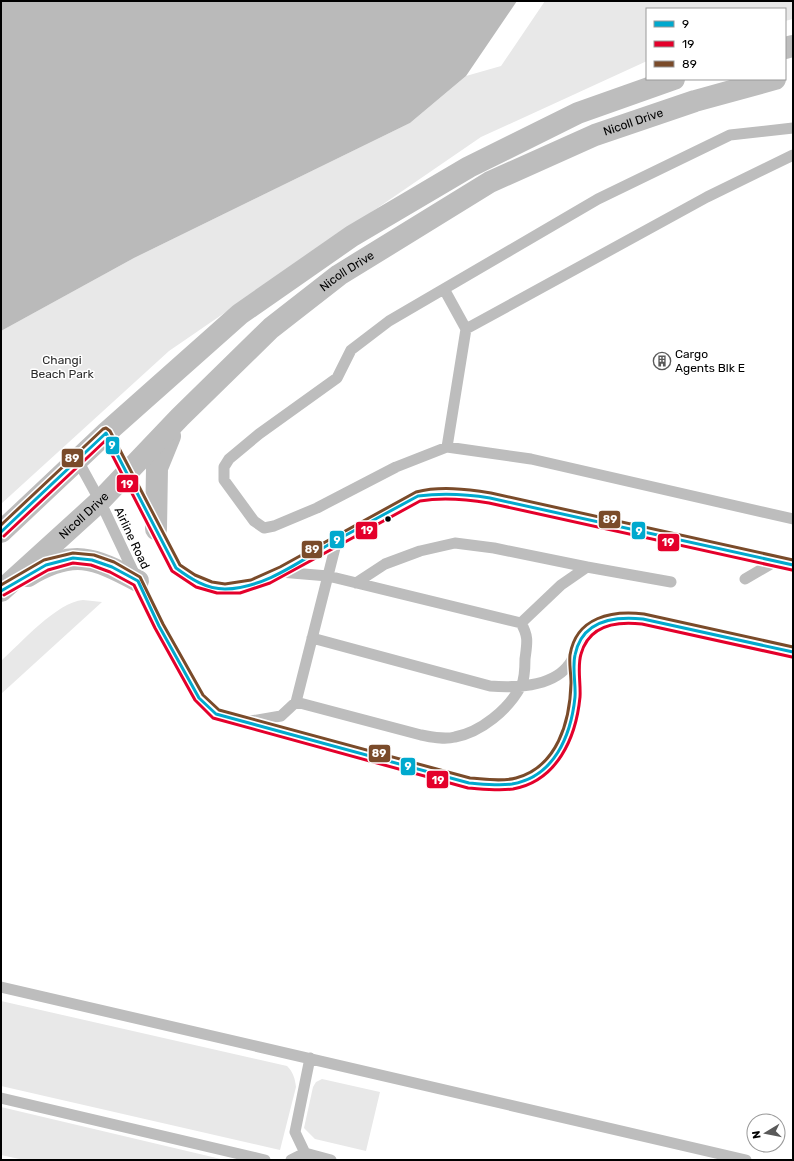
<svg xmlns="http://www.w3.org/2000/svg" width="794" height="1161" font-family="Rubik,sans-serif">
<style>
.green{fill:#e8e8e8}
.water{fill:#bababa}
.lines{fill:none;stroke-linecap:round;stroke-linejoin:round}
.service{stroke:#bdbdbd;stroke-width:11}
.primary{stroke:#bdbdbd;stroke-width:22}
.bus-1-casing{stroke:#fff;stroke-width:6}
.bus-2-casing{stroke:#fff;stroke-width:6}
.bus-3-casing{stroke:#fff;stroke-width:6}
.bus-1{stroke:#00a9ce;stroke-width:3}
.bus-2{stroke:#e4002b;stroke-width:3}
.bus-3{stroke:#7a4b2a;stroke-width:3}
.bus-dot{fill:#000;stroke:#fff;stroke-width:1.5}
.labels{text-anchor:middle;stroke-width:3;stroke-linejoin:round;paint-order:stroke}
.street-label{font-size:12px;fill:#000;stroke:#fff}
.poi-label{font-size:12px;fill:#000;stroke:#fff;text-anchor:start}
.park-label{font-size:12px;fill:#2d2d2d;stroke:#fff}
.line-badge{stroke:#fff;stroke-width:1.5}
.badge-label{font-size:11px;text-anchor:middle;font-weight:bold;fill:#fff}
</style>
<rect width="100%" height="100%" fill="#fff"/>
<path class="green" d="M545 1H793V19L785 21V9H647V61L481 137 169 351 1 504V331L134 258 410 123 466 76 501 66Z
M83 600 102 602 1 694V661C21 643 57 602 83 600Z
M1 1001 287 1066C293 1072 295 1078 296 1087L280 1150 1 1086Z
M322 1079 380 1092 366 1151 315 1139 304 1128 313 1087 316 1082Z
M1 1107 225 1160H24L1 1155Z"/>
<path class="water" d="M1 1H517L466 76 410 123 134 258 1 331Z"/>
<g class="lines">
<path class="service" d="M793 128 730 135 598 199 389 321 351 350 337 378 259 434 229 459 224 467V480L254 521 264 528 274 526 317 508 396 467 447 447 531 459 793 519
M444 289 466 329 447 447
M466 329 707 197 793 155
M106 433 176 568C191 579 205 589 225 589 261 590 304 558 335 541 363 526 390 511 418 496 464 486 516 505 562 514 639 530 716 546 793 565
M77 459 100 501 159 626 199 698 216 714 244 722 469 783C485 784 502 787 518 783 563 772 574 725 576 684 577 674 573 663 575 653 578 639 594 624 608 620 625 615 646 621 663 624
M280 572 328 576 521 623C529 637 527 643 525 659 525 667 525 679 521 686 508 710 481 732 455 737 444 740 432 737 421 735L296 702
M745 579 776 561
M356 583 385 564 420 551 455 543 494 548 587 567
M521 623 561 585 587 567 671 582
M312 638 490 686C514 688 550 687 567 667 571 663 573 658 575 653
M732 639 793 652
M251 721 281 716 296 702 337 540
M1 987 746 1160
M1 1098 265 1160
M305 1153 331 1160
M291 1160 305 1153 295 1132 310 1058"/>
<g class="primary">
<path d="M785 48 793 46"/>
<path d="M156 529 157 468 170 436"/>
<path d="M1 532 106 433 240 314 352 236 469 167 578 113 674 79"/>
<path d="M28 576C73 549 93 557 138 581"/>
<path id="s1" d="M1 591 100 501 180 417 271 328 339 275 490 182 595 135 695 101 775 79"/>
</g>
<defs>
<path id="bus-1" d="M1 532 106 433 176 568C191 579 206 589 225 589 266 588 301 560 335 541 363 526 390 511 418 496 443 493 465 494 490 498L793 565
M1 591 46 565 73 558 92 560 112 567 138 581 159 626 199 698 216 714 469 783C483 784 498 786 512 784 554 777 571 736 575 697 576 684 572 668 575 655 582 620 614 616 643 619L793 652"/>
<path id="bus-2" d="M4 536 105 441 172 571 196 587 217 593H240L270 583 420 501C443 497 465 499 489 503L792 570
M4 595 48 570 73 563 91 565 110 572 134 585 155 628 195 700 213 718 468 788C483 789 498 791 513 789 557 781 576 738 580 697 581 684 577 667 581 654 589 625 616 621 642 624L792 657"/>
<path id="bus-3" d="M1 525 103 429 106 428 110 431 180 565 195 575 212 582 225 584 251 580 280 567 416 492C440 486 466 489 491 493L793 560
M1 585 44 560 73 553 94 555 114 562 140 577 163 624 203 695 219 710 470 778C485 779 501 782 516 778 557 767 570 722 571 683 571 673 569 664 570 655 576 617 612 610 644 614L793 647"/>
</defs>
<use href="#bus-1" class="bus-1-casing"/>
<use href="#bus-2" class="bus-2-casing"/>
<use href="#bus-3" class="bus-3-casing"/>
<use href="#bus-1" class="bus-1"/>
<use href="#bus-2" class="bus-2"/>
<use href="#bus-3" class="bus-3"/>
</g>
<defs>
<symbol id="building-ring" viewBox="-11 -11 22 22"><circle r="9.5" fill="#fff" stroke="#595959" stroke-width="1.5"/><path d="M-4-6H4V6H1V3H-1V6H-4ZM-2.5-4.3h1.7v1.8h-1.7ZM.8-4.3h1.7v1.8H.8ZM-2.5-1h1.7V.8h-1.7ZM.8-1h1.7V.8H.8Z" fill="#595959"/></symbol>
</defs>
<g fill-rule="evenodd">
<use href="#building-ring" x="652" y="351" width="20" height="20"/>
</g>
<circle class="bus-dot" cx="388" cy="519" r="3.5"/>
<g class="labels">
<g class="street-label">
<text dy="4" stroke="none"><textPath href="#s1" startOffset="796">Nicoll Drive</textPath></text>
<text dy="4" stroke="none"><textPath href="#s1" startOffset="472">Nicoll Drive</textPath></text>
<text dy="4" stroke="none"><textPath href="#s1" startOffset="112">Nicoll Drive</textPath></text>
<text transform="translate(132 538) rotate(65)" y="4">Airline Road</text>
</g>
<g class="poi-label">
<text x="675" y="358">Cargo<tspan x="675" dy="14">Agents Blk E</tspan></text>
</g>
<g class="park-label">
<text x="62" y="364">Changi<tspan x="62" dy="14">Beach Park</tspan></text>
</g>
</g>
<g class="line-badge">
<rect x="105" y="436" width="15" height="19" rx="4" fill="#00a9ce"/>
<rect x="61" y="448" width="23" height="20" rx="4" fill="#7a4b2a"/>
<rect x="116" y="474" width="23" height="19" rx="4" fill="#e4002b"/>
<rect x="598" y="510" width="23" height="19" rx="4" fill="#7a4b2a"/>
<rect x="355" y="521" width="23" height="19" rx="4" fill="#e4002b"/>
<rect x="631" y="521" width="15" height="19" rx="4" fill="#00a9ce"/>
<rect x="329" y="530" width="16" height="19" rx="4" fill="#00a9ce"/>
<rect x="657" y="533" width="23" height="19" rx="4" fill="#e4002b"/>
<rect x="301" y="540" width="22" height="19" rx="4" fill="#7a4b2a"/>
<rect x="368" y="744" width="23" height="19" rx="4" fill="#7a4b2a"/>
<rect x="400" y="757" width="16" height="19" rx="4" fill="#00a9ce"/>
<rect x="426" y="770" width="23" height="19" rx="4" fill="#e4002b"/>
</g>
<g class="badge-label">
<text x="112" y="449">9</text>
<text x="72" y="462">89</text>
<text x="127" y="488">19</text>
<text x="610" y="523">89</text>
<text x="367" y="534">19</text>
<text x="639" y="535">9</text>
<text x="337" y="544">9</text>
<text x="668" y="546">19</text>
<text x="312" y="553">89</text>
<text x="379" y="757">89</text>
<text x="408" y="770">9</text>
<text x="438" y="784">19</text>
</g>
<rect width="794" height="1161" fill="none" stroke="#000000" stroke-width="4"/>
<rect x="646" y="8" width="140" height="72" fill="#ffffff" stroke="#999999"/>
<rect x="654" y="21" width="20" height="6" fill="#00a9ce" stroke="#999999"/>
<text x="682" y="28" font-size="12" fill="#000000">9</text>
<rect x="654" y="41" width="20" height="6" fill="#e4002b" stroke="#999999"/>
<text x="682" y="48" font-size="12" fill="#000000">19</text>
<rect x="654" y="61" width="20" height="6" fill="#7a4b2a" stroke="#999999"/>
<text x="682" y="68" font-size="12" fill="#000000">89</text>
<g transform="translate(766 1133) rotate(260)"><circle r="19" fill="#ffffff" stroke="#999999"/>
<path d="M0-3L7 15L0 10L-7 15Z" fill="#595959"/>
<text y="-6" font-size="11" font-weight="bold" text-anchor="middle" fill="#000000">N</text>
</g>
</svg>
